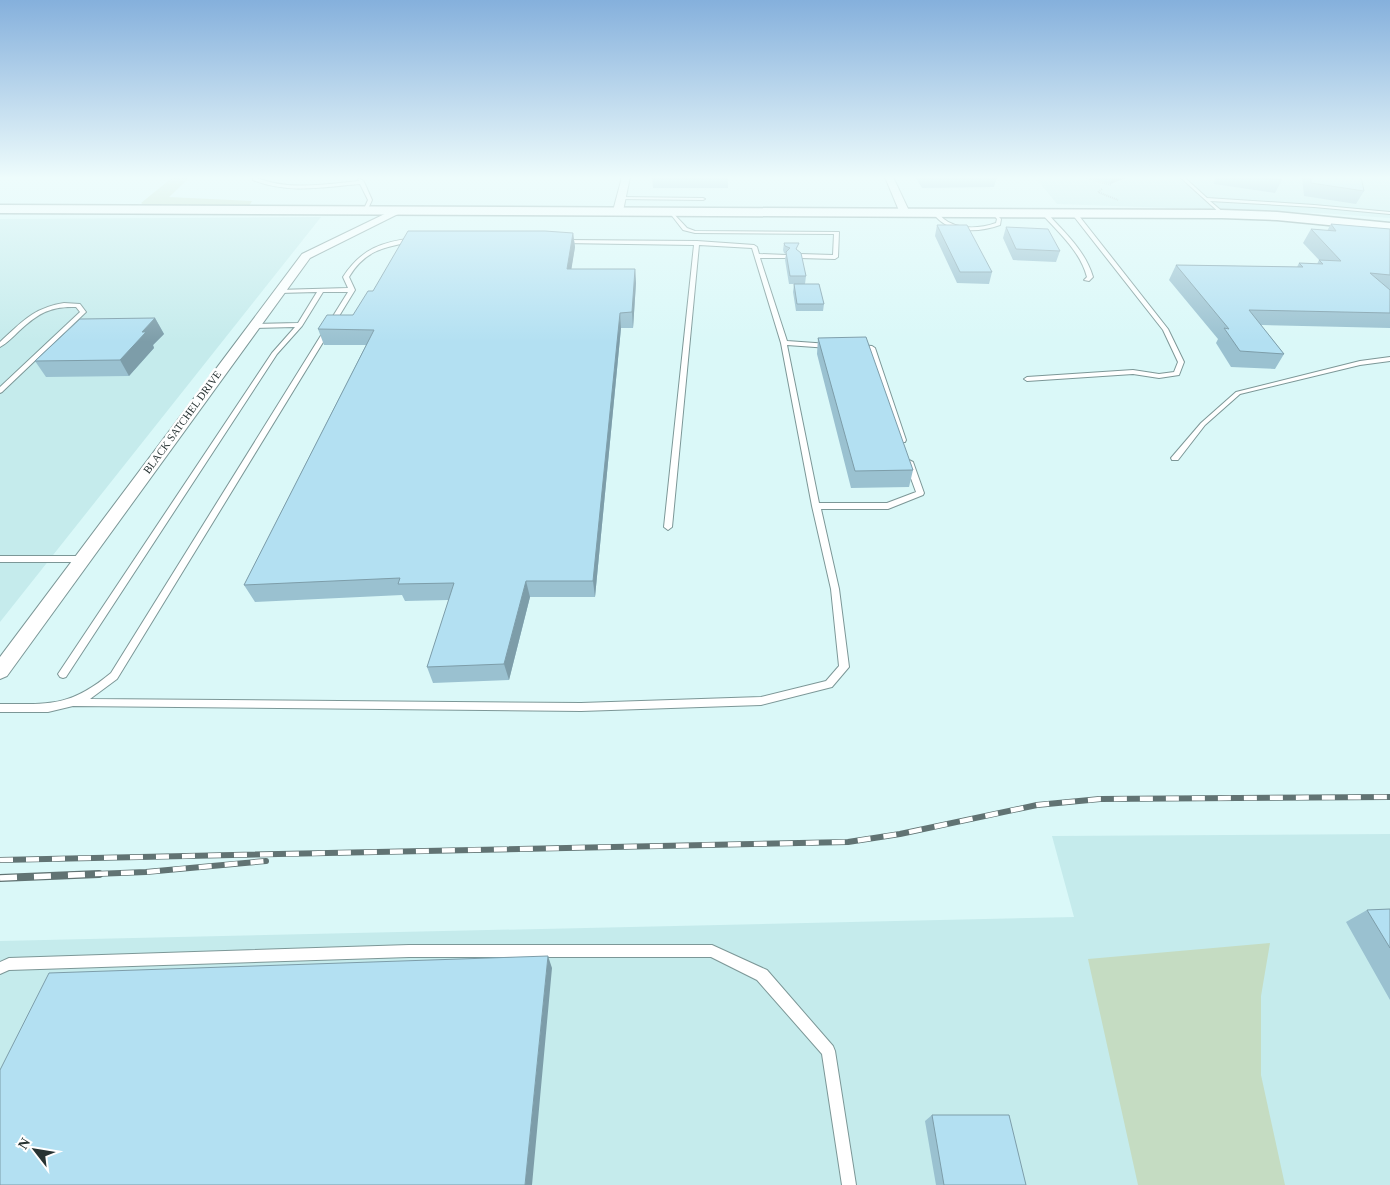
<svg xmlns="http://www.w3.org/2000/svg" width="1390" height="1185" font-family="Georgia,serif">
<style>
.built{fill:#c5ebec}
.green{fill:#c5dcc2}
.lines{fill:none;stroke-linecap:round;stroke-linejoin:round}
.lane-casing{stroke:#7c9797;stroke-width:2}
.street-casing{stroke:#7c9797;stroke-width:2}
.secondary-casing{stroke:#7c9797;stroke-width:3}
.path{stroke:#9cb4b4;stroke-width:2;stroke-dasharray:1 1;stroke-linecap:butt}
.lane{fill:#fff;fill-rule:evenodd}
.street{fill:#fff;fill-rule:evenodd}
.secondary{fill:#fff;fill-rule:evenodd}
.rail-far1-casing{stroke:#617373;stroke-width:6}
.rail-casing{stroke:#617373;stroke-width:8}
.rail-far1{stroke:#fff;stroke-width:4.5;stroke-dasharray:13;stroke-linecap:butt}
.rail{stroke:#fff;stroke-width:5.5;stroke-dasharray:17;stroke-linecap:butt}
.wall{fill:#9ac1d0}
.shaded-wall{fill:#7d9da9}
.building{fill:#b3e0f2;stroke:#7d9da9}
.labels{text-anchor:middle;stroke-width:5;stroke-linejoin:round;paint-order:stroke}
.far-street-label{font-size:11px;fill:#273333;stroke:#fff}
</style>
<rect width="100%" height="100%" fill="#daf8f8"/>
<path class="built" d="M1035 177H1390V218L1319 213 1057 204Z
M321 217 0 622V219Z
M1390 834V1185H0V941L1074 917 1052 836Z"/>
<path class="green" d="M173 177H190L169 197 252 201 249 206 144 205 141 203Z
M1270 943 1261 996V1075L1285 1185H1138L1088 959Z"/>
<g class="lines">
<defs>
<path id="lane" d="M253 177H257V178C290 191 325 184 359 181L358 179 360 178 364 182 372 200 367 211H363L368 200 360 184C324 187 288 194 253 180Z
M1180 177H1184L1207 198 1314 205 1390 212V214L1314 207 1210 201 1224 213V214L1222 215Z
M621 197 703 198 705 199 703 200 619 199V197Z
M671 211 687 228 695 231 839 232 838 257 835 259 800 258 797 256 800 254 833 255 834 234 695 233 683 230 669 212Z
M933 212H937C950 230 976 230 996 223L997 219 992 213 994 212 1001 219 1000 225C978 233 947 234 933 213Z
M1042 212H1046C1064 232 1085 250 1093 277L1089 281 1084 280 1087 277C1080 251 1060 234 1042 214Z
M1072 212H1076L1168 329 1184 362 1179 375 1159 378 1133 374 1027 381 1024 379 1027 377 1133 370 1159 374 1174 372 1178 362 1163 330 1072 214Z
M414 238 417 240 416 241C385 247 366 249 349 277L355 290 117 679 90 699 581 703 761 697 826 681 839 666 831 589 812 506 781 343 752 248 699 245 672 527 668 530 664 527 694 245 562 243V241L564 240 697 241 754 245 757 247 759 254 787 255V257L785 258H760L787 341 829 344 832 346 829 348 787 345 819 503H887L916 492 905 462 909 460 913 462 924 493 923 495 888 509H821L839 589 849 667 832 687 761 705 581 711 73 706 48 712H0V704C50 704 70 707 111 673L348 292H323L302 326 277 354 66 677 63 678 60 677 58 674 272 353 295 327 252 328 249 326 252 324 298 323 317 292 279 293 277 292V290L348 288 343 277C362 248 382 242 414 238Z
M64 303 80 304 86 312 2 392 0 393V387L80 312 76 307C50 306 37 314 19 331 13 337 7 343 0 347V342C22 322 33 308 64 303Z
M859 345 872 346 875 348 906 440 905 442H902L898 440 869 350 857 348 856 347Z
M1390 357V361L1360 365 1240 394 1205 425 1178 460H1172L1171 458 1201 423 1236 392 1360 361Z
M0 556H82L86 559 82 562H0Z
M409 945H712L767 970 833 1046 835 1051 856 1185H842L822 1054 757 980 711 957H409L9 970 0 974V962L9 958Z"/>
<path id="street" d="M622 177H630L623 211 618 214 613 211Z
M885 177H893L910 213 908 215 905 216 900 213Z
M397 208 402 211 400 213 310 258 7 676 0 679V657L302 254Z"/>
<path id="secondary" d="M0 205 1222 210 1277 212 1390 223V231L1277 220 1222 218 0 213Z"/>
</defs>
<use href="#lane" class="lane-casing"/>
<use href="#street" class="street-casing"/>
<use href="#secondary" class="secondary-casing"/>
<path class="path" d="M1083 177 1111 185
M1102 189 1098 192 1118 200"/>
<use href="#lane" class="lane"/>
<use href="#street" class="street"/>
<use href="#secondary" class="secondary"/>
<defs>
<path id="rail-far1" d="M0 860 848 842 900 834 1037 805 1100 799 1390 797
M69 875 146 872 266 861"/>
<path id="rail" d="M0 878 99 874"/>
</defs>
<use href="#rail-far1" class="rail-far1-casing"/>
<use href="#rail" class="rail-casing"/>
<use href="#rail-far1" class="rail-far1"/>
<use href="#rail" class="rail"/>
</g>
<path class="wall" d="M652 177H728V188H653Z
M915 177H997L994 187 922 188Z
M1087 177H1128L1110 184Z
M1215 177H1281L1282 180 1275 193 1214 184Z
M1302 177H1361L1364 191 1356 204 1304 196Z
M1331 224 1390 229V328L1261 325 1284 354 1275 369 1231 367 1216 343 1218 339 1169 280 1176 265 1297 267 1299 263 1317 264 1319 260 1303 243 1311 229 1327 231Z
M937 225 992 272 989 284 957 283 935 236Z
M1006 227 1060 251 1056 262 1013 260 1003 238Z
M573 233 575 247 571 269H635L636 283 633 328H621L595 597H530L509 680 433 683 427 667 449 600 405 601 402 595 255 602 244 585 366 345H324L318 329 353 315 373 291Z
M784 243 798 251 806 276 805 284H789L785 260 786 254 784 253 783 250Z
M794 284 824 304 823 311H796L793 292Z
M155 318 164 334 153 345 154 348 129 376 46 377 35 361Z
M818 338 913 470 909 487 851 488 817 354Z
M1390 909V1000L1346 922 1367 910Z
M932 1115 1026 1185H936L925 1121Z"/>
<path class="shaded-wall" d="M1115 177H1128L1110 184 1112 178Z
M573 233 575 247 569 284 567 269Z
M635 269 636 283 633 328 632 312Z
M620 313 621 328 595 597 593 581Z
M155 318 164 334 153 345 154 348 129 376 120 360 142 332Z
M526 581 530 597 509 680 504 664Z
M548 956 552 968 532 1185H525Z"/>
<path class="building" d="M1257 177H1281L1282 180Z
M1311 177H1361L1364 191 1311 183Z
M1331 224 1390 229V275L1370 273 1390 290V313L1249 310 1284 354 1240 351 1224 328 1229 329 1176 265 1303 267 1299 263 1323 264 1319 260 1341 261 1311 229 1336 231Z
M937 225H967L992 272H960Z
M1006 227 1048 229 1060 251 1016 249Z
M408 231H545L573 233 567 269H635L632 312 620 313 593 581H526L504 664 427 667 454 583 398 584 400 578 244 585 374 330 318 329 327 315H353L368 291H373Z
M784 243H799L796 249 801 253 806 276H790L786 252 790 248 785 246Z
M794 284H819L824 304H797Z
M155 318 142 332H146L120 360 35 361 80 319Z
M866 337 913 470 855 471 818 338Z
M1390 909V948L1367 910Z
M548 956 525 1185H0V1070L49 973Z
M932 1115H1009L1026 1185H944Z"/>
<linearGradient id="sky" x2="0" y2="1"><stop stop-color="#85b0dc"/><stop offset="0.52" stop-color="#eefcfc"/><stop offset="1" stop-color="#eefcfc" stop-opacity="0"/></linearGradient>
<rect width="1390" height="342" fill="url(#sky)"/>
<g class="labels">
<g class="far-street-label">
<text transform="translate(182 422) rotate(-54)" y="4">BLACK SATCHEL DRIVE</text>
</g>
</g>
<g transform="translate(35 1150) rotate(301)" stroke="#ffffff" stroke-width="4" paint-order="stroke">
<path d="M0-4L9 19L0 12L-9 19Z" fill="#273333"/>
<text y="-8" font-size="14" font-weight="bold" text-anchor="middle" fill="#273333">N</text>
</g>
</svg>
